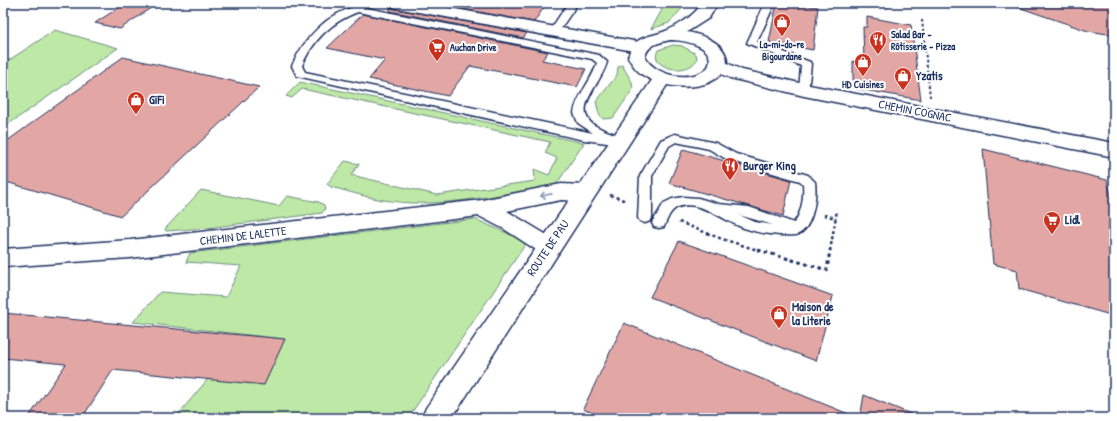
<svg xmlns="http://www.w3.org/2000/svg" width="1117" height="421" font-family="'Patrick Hand',sans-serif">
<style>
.green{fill:#bee8a5;stroke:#6c8c82}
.building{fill:#e2a7a4;stroke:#1b2f5e}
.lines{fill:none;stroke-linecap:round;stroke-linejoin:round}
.lane-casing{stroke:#1b2f5e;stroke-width:3}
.street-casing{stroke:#1b2f5e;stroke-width:3}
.secondary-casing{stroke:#1b2f5e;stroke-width:3}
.path-far2{stroke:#1b2f5e;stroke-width:2;stroke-dasharray:2.5 2.5;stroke-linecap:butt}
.path-far1{stroke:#1b2f5e;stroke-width:2.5;stroke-dasharray:3 3;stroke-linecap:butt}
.path{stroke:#1b2f5e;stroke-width:3;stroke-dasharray:3.5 3.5;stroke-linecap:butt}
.lane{fill:#fff;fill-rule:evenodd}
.street{fill:#fff;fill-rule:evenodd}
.secondary{fill:#fff;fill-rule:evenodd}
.oneway{stroke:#8d97ae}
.labels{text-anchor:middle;stroke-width:4;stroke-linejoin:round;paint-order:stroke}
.far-poi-label{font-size:10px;font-weight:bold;fill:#1b2f5e;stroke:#fff;text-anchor:start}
.poi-label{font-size:12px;font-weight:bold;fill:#1b2f5e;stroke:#fff;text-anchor:start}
.street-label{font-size:12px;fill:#1b2f5e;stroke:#fff}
</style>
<rect width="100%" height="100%" fill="#fff"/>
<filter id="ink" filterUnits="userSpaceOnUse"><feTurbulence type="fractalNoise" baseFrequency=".025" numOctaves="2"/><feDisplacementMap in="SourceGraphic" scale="8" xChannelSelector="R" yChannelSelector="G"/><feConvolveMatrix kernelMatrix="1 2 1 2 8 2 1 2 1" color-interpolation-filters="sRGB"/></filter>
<g filter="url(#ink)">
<path class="green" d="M666 3H687L669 23 651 29Z
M55 30 118 48 3 128V64Z
M673 45 682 46 696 54 697 59C689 77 648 69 658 50Z
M622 65 632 82 633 89 613 118 603 119 599 114 596 102 617 75 618 67Z
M300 82 584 143 556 185C505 193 441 209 391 201 371 199 351 192 331 187L327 184 345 161 359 164 351 175 437 195 535 181 534 169 549 175 557 158 545 153 550 142 302 89 292 98 286 96Z
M201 190 279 206 287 196 319 202 324 205 325 209 322 213 207 228 166 231 165 229Z
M475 219 527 242 408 418H175L208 379 284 339 133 322 160 292 226 297 241 266 186 262 190 253Z"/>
<path class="building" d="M126 3H158L120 29 95 23Z
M430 3H547L534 22Z
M777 3H795L818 7 813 50 769 42Z
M1016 3H1114V35L1088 31 1015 6Z
M390 7 396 9 527 33 523 38 390 11Z
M363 14 548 52 542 60 586 69 577 87 470 66 448 96 369 79 385 60 327 48Z
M867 17 911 25 921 100 853 88V61L864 63 863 27H867Z
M123 57 259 87 121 216 3 181V144Z
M683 149 791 180 783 216 669 183Z
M983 149 1107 180 1114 206V316L1019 289 1017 270 993 264Z
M679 241 833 296 816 361 650 297Z
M3 313 285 339 264 385 113 370 82 418H28L66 364 3 358Z
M624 323 856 417 855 418H604L583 409Z
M864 395 918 417V418H860Z"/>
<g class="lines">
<defs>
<path id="lane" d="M568 3H578L557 34H551L549 32Z
M765 3H775L757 42 810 62 811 64 808 92 804 93 799 90 801 66 747 43Z
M357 6 599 55 607 62C602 83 571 109 594 125 604 131 616 134 626 138L628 141 622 145 584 140 297 76 292 66C304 38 327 14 357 6ZM358 12 592 59 597 63C592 81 577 94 574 113L578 123 593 133 305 72 302 66C312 41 332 21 358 12Z
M675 134 716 143 736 154 808 175 815 182C817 197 813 230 796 235 778 236 761 234 744 228 725 222 700 199 678 207 670 210 667 220 664 227L659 228 654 227 652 223 664 203 672 199 683 197 698 198 719 204 749 207 794 223C802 212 804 197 803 184L800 181 728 160 709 149 676 142 669 146 652 176V218L650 221 645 223 640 221 638 218 640 176 661 140ZM739 215 773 225 755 222Z"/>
<path id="street" d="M388 3H422L639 42 645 43 647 47 645 51 639 52 396 8 391 6Z
M561 184 585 185 593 188 596 193 593 198 585 201 561 200 507 211 557 241 561 247 557 253 549 256 541 253 504 229 479 216 130 258 3 267V249L130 240 482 200Z"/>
<path id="secondary" d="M702 3H718L709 18 687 32C703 35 727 43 727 63L742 70 804 84 1114 143V157L804 96 730 78 721 74C708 88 685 88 667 85L452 418H422L426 408 652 80C640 75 634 68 628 57 634 36 646 38 663 32 677 27 695 15 702 3ZM670 40C684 40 718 46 708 67 692 84 655 76 645 57 648 44 659 43 670 40Z"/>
</defs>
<use href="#lane" class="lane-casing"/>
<use href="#street" class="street-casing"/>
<use href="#secondary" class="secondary-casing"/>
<path class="path-far2" d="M887 7 891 3
M922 20 930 97"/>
<path class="path-far1" d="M610 195 626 201
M824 215 836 218
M679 222 722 239 761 251
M830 251 837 210"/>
<path class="path" d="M758 250 827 270 830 250"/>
<use href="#lane" class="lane"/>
<use href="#street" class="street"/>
<use href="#secondary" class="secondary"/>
</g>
<defs><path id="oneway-shaft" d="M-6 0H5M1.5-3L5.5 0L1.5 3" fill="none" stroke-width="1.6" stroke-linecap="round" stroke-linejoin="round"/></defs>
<use class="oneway" href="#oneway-shaft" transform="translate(546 195) rotate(169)"/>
</g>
<defs>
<symbol id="shop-pin" viewBox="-11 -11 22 30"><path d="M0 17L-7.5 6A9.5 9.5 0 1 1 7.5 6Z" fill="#c8321e" stroke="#fff"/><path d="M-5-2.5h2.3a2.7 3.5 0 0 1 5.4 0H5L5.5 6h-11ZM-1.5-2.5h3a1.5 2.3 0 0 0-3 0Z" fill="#fff"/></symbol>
<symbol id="restaurant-pin" viewBox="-11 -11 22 30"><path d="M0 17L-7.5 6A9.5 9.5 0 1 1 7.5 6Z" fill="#c8321e" stroke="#fff"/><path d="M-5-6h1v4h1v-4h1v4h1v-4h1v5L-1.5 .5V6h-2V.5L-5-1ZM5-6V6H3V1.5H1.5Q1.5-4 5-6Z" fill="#fff"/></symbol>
<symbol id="supermarket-pin" viewBox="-11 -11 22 30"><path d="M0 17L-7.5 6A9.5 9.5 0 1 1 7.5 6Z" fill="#c8321e" stroke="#fff"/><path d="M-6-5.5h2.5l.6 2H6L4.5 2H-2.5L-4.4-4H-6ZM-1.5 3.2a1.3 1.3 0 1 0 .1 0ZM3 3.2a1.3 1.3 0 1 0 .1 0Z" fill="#fff"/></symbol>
</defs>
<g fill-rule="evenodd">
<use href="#shop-pin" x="772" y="12" width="20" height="27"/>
<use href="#restaurant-pin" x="868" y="30" width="20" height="27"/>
<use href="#supermarket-pin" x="427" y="37" width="20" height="27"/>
<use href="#shop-pin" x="853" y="52" width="20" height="27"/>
<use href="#shop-pin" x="893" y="66" width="20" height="27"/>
<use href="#shop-pin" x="126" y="90" width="20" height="27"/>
<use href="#restaurant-pin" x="720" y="156" width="20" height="27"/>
<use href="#supermarket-pin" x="1042" y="210" width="20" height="27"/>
<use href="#shop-pin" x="769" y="304" width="20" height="27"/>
</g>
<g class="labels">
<g class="far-poi-label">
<text x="891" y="38">Salad Bar -<tspan x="891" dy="12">Rôtisserie - Pizza</tspan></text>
<text x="782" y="48" text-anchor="middle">La-mi-do-re<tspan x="782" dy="12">Bigourdane</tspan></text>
<text x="450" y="51">Auchan Drive</text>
<text x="863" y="88" text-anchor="middle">HD Cuisines</text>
</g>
<g class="poi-label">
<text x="916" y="80">Yzatis</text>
<text x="149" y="104">GiFi</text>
<text x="743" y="170">Burger King</text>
<text x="1065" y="224">Lidl</text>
<text x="792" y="311">Maison de<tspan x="792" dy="14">la Literie</tspan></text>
</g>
<g class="street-label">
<text transform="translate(915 111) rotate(11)" y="4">CHEMIN COGNAC</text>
<text transform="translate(243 236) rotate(-7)" y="4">CHEMIN DE LALETTE</text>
<text transform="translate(548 248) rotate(-56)" y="4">ROUTE DE PAU</text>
</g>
</g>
<rect width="1117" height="421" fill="none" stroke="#fff" stroke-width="16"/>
<rect x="8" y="8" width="1101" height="405" fill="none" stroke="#1b2f5e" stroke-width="1.5" filter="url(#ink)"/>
</svg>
